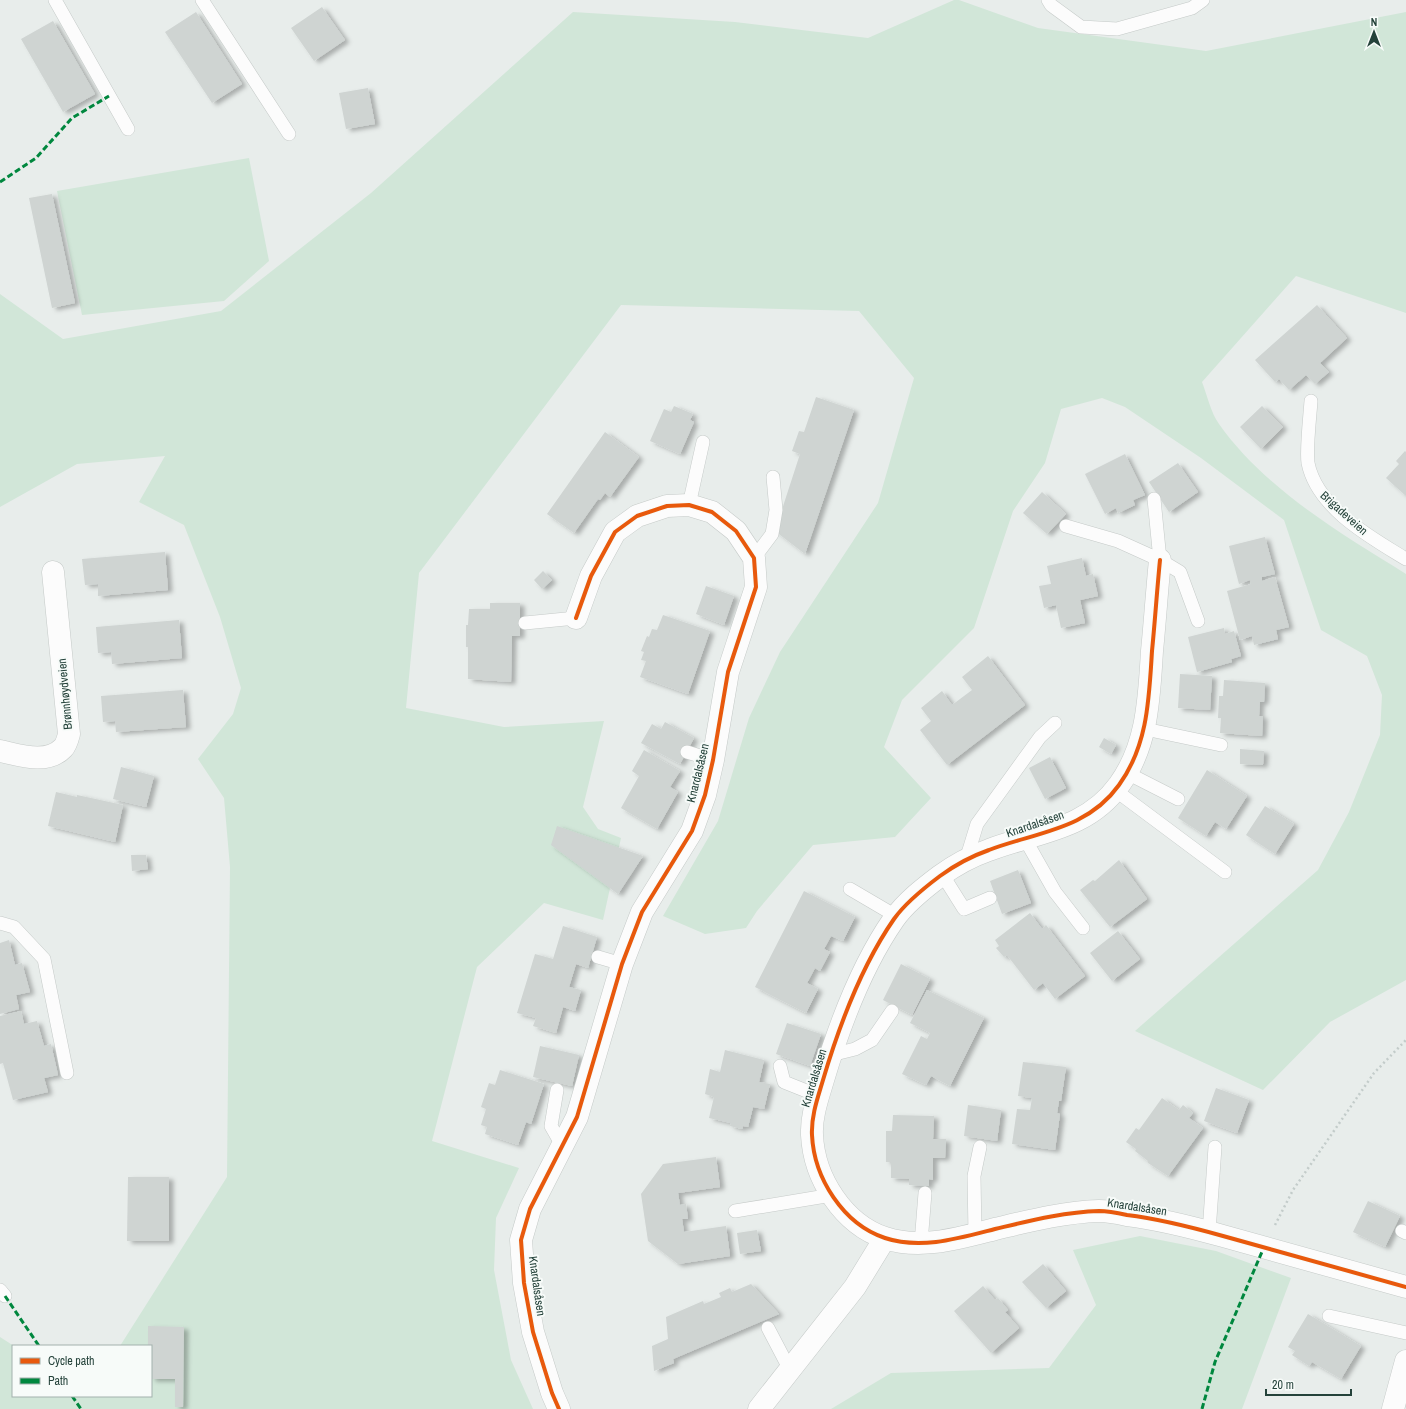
<svg xmlns="http://www.w3.org/2000/svg" width="1406" height="1409" font-family="'Archivo Narrow',sans-serif">
<style>
.green{fill:#d1e6d8}
.building{fill:#cfd4d2;filter:url(#shadow)}
.lines{fill:none;stroke-linecap:round;stroke-linejoin:round}
.lane-casing{stroke:#c5cac8;stroke-width:14}
.street-casing{stroke:#c5cac8;stroke-width:23}
.path{stroke:#c3ccca;stroke-width:2.5;stroke-dasharray:2 3;stroke-linecap:butt}
.lane{stroke:#fcfcfc;stroke-width:13}
.street{stroke:#fcfcfc;stroke-width:22}
.quiet{stroke:#00873e;stroke-width:3;stroke-dasharray:6 3;stroke-linecap:butt}
.cycleway-casing{stroke:#f7fbf9;stroke-width:6}
.cycleway{stroke:#e8590c;stroke-width:4}
.labels{text-anchor:middle;stroke-width:4;stroke-linejoin:round;paint-order:stroke}
.street-label{font-size:12px;fill:#24423a;stroke:#f7fbf9}
</style>
<defs>
<filter id="shadow"><feDropShadow dx="4.5" dy="2.5" stdDeviation="2" flood-color="#0004"/></filter>
</defs>
<rect width="100%" height="100%" fill="#e8edeb"/>
<path class="green" d="M954 0H959L1038 28 1206 51 1406 12V313L1296 276 1202 382C1207 395 1211 413 1219 424 1266 490 1339 532 1406 574V980L1330 1022 1263 1090 1135 1031 1318 870 1349 812 1380 735 1382 695 1367 656 1321 630 1284 520 1201 458 1125 407 1102 398 1061 409 1045 463 1013 511 974 628 902 700 884 747 931 798 895 837 813 845 757 911 746 928 705 934 663 916 718 821 749 718 780 652 878 503 914 378 859 311 621 305 419 573 406 708 504 727 604 721 583 807 598 829 621 838 603 920 544 903 477 967 432 1141 519 1168 496 1218 494 1270 511 1360 533 1409H0V1337L14 1346 13 1396H151V1346H120L227 1177 230 867 224 798 198 759 233 714 241 688 220 617 184 525 139 502 165 456 77 464 0 507V294L63 339 221 311 371 193 573 12 735 22 868 38Z
M249 158 269 261 224 301 82 315 57 191Z
M1140 1236 1216 1251 1291 1278 1242 1409H831L891 1373 1049 1368 1096 1305 1073 1250Z"/>
<path class="building" d="M322 7 345 40 314 61 291 28Z
M196 12 242 84 212 103 165 32Z
M53 21 95 94 63 112 21 39Z
M368 88 375 124 346 129 339 93Z
M52 194 75 303 52 308 29 198Z
M1317 305 1347 338 1320 363 1329 372 1315 384 1306 375 1289 390 1279 379 1275 382 1255 360Z
M816 397 854 410 805 554 775 531 800 454 792 451 799 431 804 432Z
M674 406 693 414 690 420 694 422 680 454 650 441 664 409 671 412Z
M1262 406 1283 427 1261 449 1240 427Z
M605 432 639 457 610 497 605 493 600 500 598 499 574 533 547 514Z
M1405 451 1406 452V496L1386 478 1399 464 1396 461Z
M1125 454 1145 495 1133 500 1135 505 1118 513 1116 508 1105 514 1085 474Z
M1178 463 1198 492 1169 512 1149 482Z
M1042 492 1066 514 1047 534 1023 513Z
M1265 537 1275 574 1262 577V581L1275 577 1289 627 1276 630 1278 639 1254 645 1252 636 1240 640 1227 591 1251 584 1250 580 1239 584 1229 546Z
M165 552 168 590 98 596V584L85 585 82 559Z
M1082 558 1086 576 1093 574 1098 596 1080 600 1085 623 1061 628 1056 605 1044 608 1039 586 1051 584 1047 566Z
M543 571 552 580 542 589 534 580Z
M706 586 734 596 724 625 696 614Z
M490 603H520V636H512L511 682 468 679V647H466V625H468L469 609H490Z
M663 615 710 631 688 694 640 677 646 661 641 660 644 652 641 651 647 636 649 637 652 629 657 630Z
M179 620 182 658 112 664 111 652 98 653 96 627Z
M1224 628 1225 634 1234 631 1241 656 1231 659 1232 662 1197 672 1188 637Z
M988 656 1025 705 947 765 920 730 931 721 921 708 942 691 952 705 972 690 962 677Z
M1180 674 1212 676 1210 710 1178 708Z
M1224 680 1265 683 1264 702H1260L1259 716H1263L1262 736 1220 733 1221 718H1218L1219 696H1223Z
M183 690 186 727 116 732 115 721 103 722 101 696Z
M665 722 694 738 680 764 641 743 652 724 661 729Z
M1104 738 1116 745 1111 754 1099 747Z
M1240 749 1264 751 1263 765 1240 764Z
M644 750 680 771 670 787 678 792 657 829 621 808 639 776 632 771Z
M1050 757 1066 788 1045 799 1029 768Z
M121 767 154 776 146 807 113 799Z
M1207 770 1247 796 1226 829 1215 822 1206 836 1178 818Z
M56 792 77 797V795L123 805 115 842 48 826Z
M1265 806 1294 824 1275 854 1246 835Z
M557 826 643 856 618 894 551 845Z
M131 855H146L148 869 132 871Z
M1119 860 1147 899 1110 927 1080 890 1093 880 1095 881Z
M1018 870 1031 903 1002 914 990 881Z
M804 891 855 917 843 941 831 936 824 949 830 952 820 971 815 968 807 983 818 989 806 1013 755 987Z
M1030 913 1042 929 1046 925 1085 976 1055 999 1043 983 1034 990 1007 955 1004 957 996 948 999 946 995 940Z
M563 926 597 937 588 968 576 964 569 987 581 990 575 1011 563 1007 556 1033 533 1026 536 1018 517 1013 535 954 553 959Z
M1118 931 1140 959 1112 981 1090 953Z
M9 940 15 965 22 963 30 992 16 995 19 1009 0 1014V943Z
M901 964 930 979 912 1015 883 1000Z
M927 990 984 1018 950 1086 931 1076 926 1085 902 1074 921 1036 927 1039 930 1033 910 1023Z
M21 1011 24 1024 37 1021 44 1046 51 1044 58 1075 44 1078 48 1092 13 1100 3 1063 0 1064V1016Z
M787 1023 821 1034 810 1066 776 1054Z
M540 1046 579 1055 572 1086 533 1077Z
M725 1050 764 1060 759 1082 770 1084 764 1109 753 1107 748 1127 743 1126 742 1129 730 1126 731 1123 709 1118 714 1097 705 1094 710 1069 720 1072Z
M1023 1062 1066 1067 1061 1101H1059L1057 1113 1060 1114 1055 1150 1012 1144 1017 1109 1030 1110 1032 1098 1018 1096Z
M500 1070 544 1084 531 1124 526 1122 518 1145 485 1134 487 1127 481 1125 486 1109 481 1107 489 1083 495 1085Z
M1216 1088 1249 1100 1237 1133 1204 1121Z
M1162 1098 1179 1110 1183 1105 1193 1113 1189 1118 1203 1128 1168 1176 1148 1163V1161L1135 1151 1136 1149 1126 1142 1136 1128 1139 1130Z
M968 1105 1001 1110 997 1141 964 1136Z
M893 1115 934 1116 933 1139H946L945 1158H933V1180L929 1179V1186L909 1185V1179L891 1178V1162H886V1131H892Z
M716 1157 720 1187 678 1193 680 1205 686 1204 688 1219H682L684 1232 726 1226 730 1256 678 1264 648 1241 641 1194 663 1164Z
M128 1177H169V1241H127Z
M1368 1201 1400 1216 1385 1247 1353 1232Z
M757 1230 761 1251 740 1254 737 1233Z
M1043 1264 1066 1291 1046 1308 1022 1282Z
M751 1284 779 1314 673 1359 674 1363 654 1371 652 1346 668 1339 666 1317 703 1301 704 1304 721 1297 719 1293 730 1288 732 1292Z
M983 1286 995 1300 998 1298 1008 1310 1005 1312 1019 1328 991 1353 954 1311Z
M1308 1314 1361 1346 1341 1379 1312 1362 1309 1366 1292 1355 1295 1351 1288 1347Z
M148 1326 184 1327 183 1407H175V1379H151V1346H148Z"/>
<g class="lines">
<defs>
<path id="lane" d="M55 0 128 129
M202 0 289 134
M1048 0 1051 5 1081 27 1117 29 1192 8 1203 0
M1311 401C1310 416 1306 449 1308 463 1317 508 1370 537 1406 559
M1154 499 1160 560
M689 505 703 442
M1066 526 1118 541 1160 560 1180 572 1198 621
M754 558 772 534 776 510 773 477
M525 623 576 618
M1145 729 1221 745
M687 752 713 760
M1127 773 1178 799
M1115 790 1225 872
M1025 839 1055 892 1083 928
M966 860 977 824 1040 737 1055 723
M942 874 964 909 990 898
M850 889 896 916
M0 923 14 927 44 959 67 1073
M598 957 622 964
M831 1055 855 1049 872 1040 892 1011
M780 1066 784 1082 819 1096
M557 1090 551 1126 563 1147
M735 1211 832 1195
M1402 1231 1406 1233
M1209 1232 1215 1147
M975 1234 974 1176 980 1147
M921 1243 925 1193
M0 1290 5 1296
M1329 1316 1406 1333
M768 1328 790 1370"/>
<path id="street" d="M1160 560C1157 590 1155 621 1152 651 1149 698 1148 745 1119 785 1087 830 1036 832 989 850 972 856 955 865 940 876 924 888 906 902 894 919 862 965 839 1026 823 1080 818 1097 811 1116 812 1135 814 1178 843 1224 885 1238 921 1250 960 1238 995 1229 1029 1221 1064 1212 1099 1211 1108 1211 1118 1213 1127 1215 1160 1219 1191 1227 1223 1236 1284 1253 1345 1270 1406 1287
M0 751C19 755 47 765 63 748 66 745 68 738 69 734L53 572
M559 1409 552 1393 533 1332 524 1283 521 1240 530 1209 577 1117 622 964 642 912 692 831 705 795 713 760 728 672 756 587 754 558 736 531 712 512 689 505 667 506 637 516 615 532 591 576 576 618
M759 1409 855 1287 885 1238
M1393 1409 1406 1361"/>
</defs>
<use href="#lane" class="lane-casing"/>
<use href="#street" class="street-casing"/>
<path class="path" d="M1275 1225 1293 1190 1374 1073 1406 1040"/>
<use href="#lane" class="lane"/>
<use href="#street" class="street"/>
<path class="quiet" d="M0 182 36 158 72 118 109 96
M5 1296 39 1346
M72 1396 81 1409
M1202 1409 1215 1362 1264 1247"/>
<defs>
<path id="cycleway" d="M1160 560C1157 590 1155 621 1152 651 1149 698 1148 745 1119 785 1087 830 1036 832 989 850 972 856 955 865 940 876 924 888 906 902 894 919 862 965 839 1026 823 1080 818 1097 811 1116 812 1135 814 1178 843 1224 885 1238 921 1250 960 1238 995 1229 1029 1221 1064 1212 1099 1211 1108 1211 1118 1213 1127 1215 1160 1219 1191 1227 1223 1236 1284 1253 1345 1270 1406 1287
M559 1409 552 1393 533 1332 524 1283 521 1240 530 1209 577 1117 622 964 642 912 692 831 705 795 713 760 728 672 756 587 754 558 736 531 712 512 689 505 667 506 637 516 615 532 591 576 576 618"/>
</defs>
<use href="#cycleway" class="cycleway-casing"/>
<use href="#cycleway" class="cycleway"/>
</g>
<g class="labels">
<g class="street-label">
<text transform="translate(1344 513) rotate(42)" y="4">Brigadeveien</text>
<text transform="translate(65 694) rotate(-95)" y="4">Brønnhøydveien</text>
<text transform="translate(698 773) rotate(-76)" y="4">Knardalsåsen</text>
<text transform="translate(1035 824) rotate(-19)" y="4">Knardalsåsen</text>
<text transform="translate(814 1078) rotate(-73)" y="4">Knardalsåsen</text>
<text transform="translate(1137 1207) rotate(9)" y="4">Knardalsåsen</text>
<text transform="translate(537 1286) rotate(82)" y="4">Knardalsåsen</text>
</g>
</g>
<rect x="12" y="1345" width="140" height="52" fill="#f7fbf9" stroke="#a3b1ad"/>
<rect x="20" y="1358" width="20" height="6" fill="#e8590c" stroke="#a3b1ad"/>
<text x="48" y="1365" font-size="12" fill="#24423a">Cycle path</text>
<rect x="20" y="1378" width="20" height="6" fill="#00873e" stroke="#a3b1ad"/>
<text x="48" y="1385" font-size="12" fill="#24423a">Path</text>
<g transform="translate(1374 32)" stroke="#f7fbf9" stroke-width="3" paint-order="stroke">
<path d="M0-3L7 15L0 10L-7 15Z" fill="#24423a"/>
<text y="-6" font-size="11" font-weight="bold" text-anchor="middle" fill="#24423a">N</text>
</g>
<path d="M1266 1389v6h85v-6" fill="none" stroke="#24423a" stroke-width="2"/>
<text x="1272" y="1389" font-size="12" fill="#24423a" stroke="#f7fbf9" stroke-width="3" paint-order="stroke">20 m</text>
</svg>
